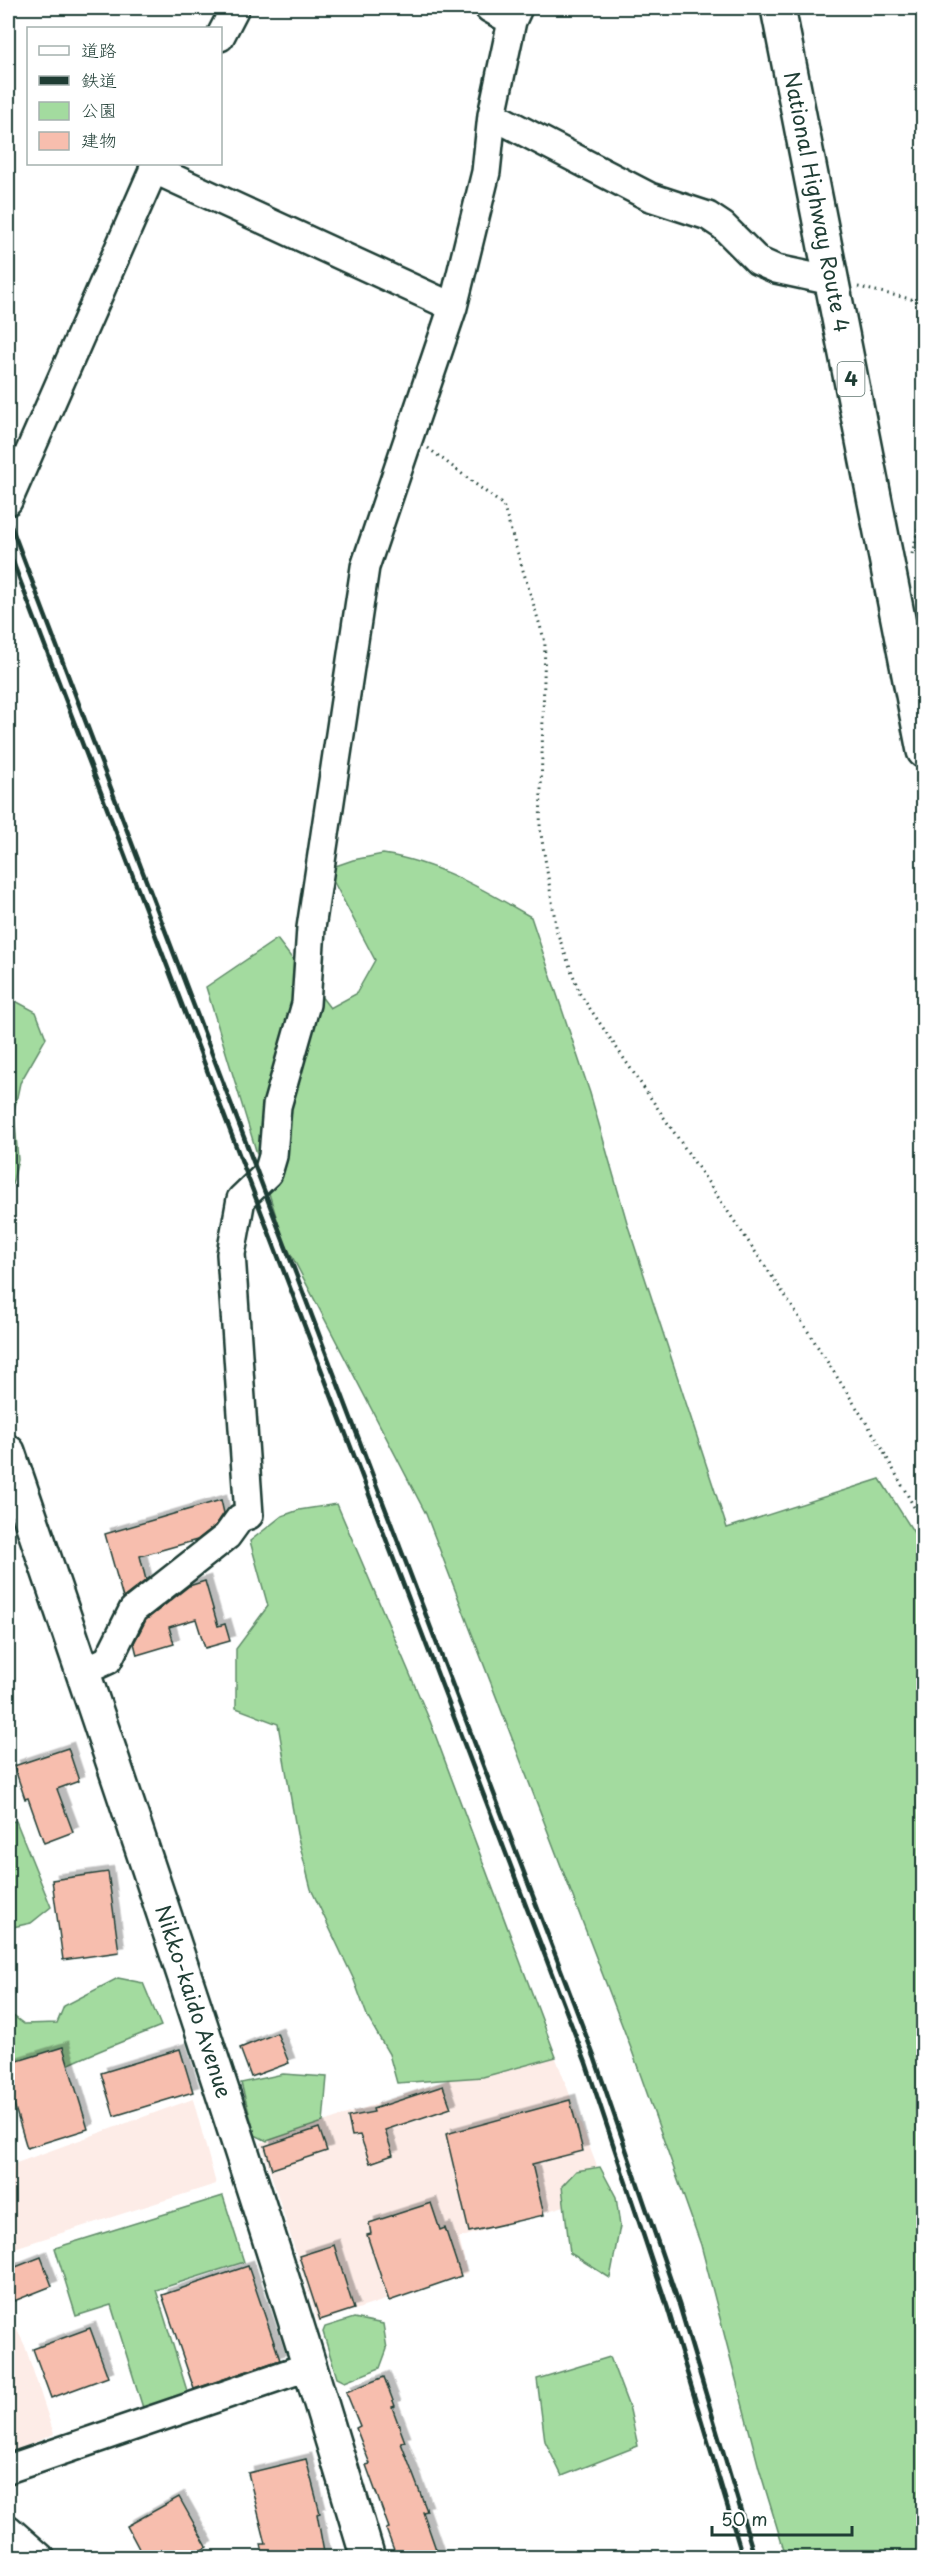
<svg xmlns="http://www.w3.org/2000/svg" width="931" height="2565" font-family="'Playpen Sans','Klee One',sans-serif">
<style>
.built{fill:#fdece7}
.green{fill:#a3db9f;stroke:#618c6a;stroke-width:1.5}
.building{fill:#f7beae;stroke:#1f3d34;stroke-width:1.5;filter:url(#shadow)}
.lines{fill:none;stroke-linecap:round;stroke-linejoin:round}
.minor-casing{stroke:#1f3d34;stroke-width:32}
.major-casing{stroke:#1f3d34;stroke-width:38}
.highway-casing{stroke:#1f3d34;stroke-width:38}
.path{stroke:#1f3d34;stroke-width:3;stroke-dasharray:1.5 4.5;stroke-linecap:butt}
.minor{stroke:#fff;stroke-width:27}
.major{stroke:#fff;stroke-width:33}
.highway{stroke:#fff;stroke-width:33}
.rail{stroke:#1f3d34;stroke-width:4.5}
.labels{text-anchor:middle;stroke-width:4.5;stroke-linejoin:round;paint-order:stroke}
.shield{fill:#fff;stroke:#627771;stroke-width:1.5}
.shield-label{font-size:20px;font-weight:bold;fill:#1f3d34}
.street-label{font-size:21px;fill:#1f3d34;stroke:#fff}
</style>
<defs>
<filter id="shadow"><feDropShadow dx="5.5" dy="-5.5" stdDeviation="0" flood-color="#0004"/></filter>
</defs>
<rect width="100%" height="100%" fill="#fff"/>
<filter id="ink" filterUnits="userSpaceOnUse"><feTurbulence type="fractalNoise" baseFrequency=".0167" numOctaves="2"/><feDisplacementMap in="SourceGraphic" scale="12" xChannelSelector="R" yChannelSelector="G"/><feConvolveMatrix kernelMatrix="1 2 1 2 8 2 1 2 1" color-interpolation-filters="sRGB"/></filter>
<g filter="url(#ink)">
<path class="built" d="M551 2045 607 2193 459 2238 467 2273 318 2322 261 2143Z
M193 2099 216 2184 8 2250V2166Z
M8 2311 25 2346 54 2434 8 2454Z"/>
<path class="green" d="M383 854C437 862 485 890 531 917L590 1093 628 1226 727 1528 880 1479 923 1547V2557H786L759 2468 701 2245 632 2051 426 1514 283 1239 206 987 277 939 330 1008 356 994 375 960 327 869 353 860Z
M8 997 36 1012 46 1038 20 1083 14 1111 18 1160 11 1189 8 1192Z
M337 1504 430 1721 556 2057 483 2077 397 2083 389 2054 368 2018 354 1980 311 1889 297 1834 278 1724 236 1708V1649L268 1606 250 1541 282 1516 299 1510Z
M16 1821 51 1907 31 1923 8 1928V1822Z
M118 1978 143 1983 161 2026C112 2046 51 2068 8 2098V2012L24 2024 57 2023 64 2006Z
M283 2074 327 2077 323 2122 267 2141 255 2135 241 2083Z
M600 2167 616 2197 620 2226 610 2278 570 2253 562 2186 576 2171Z
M223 2196 244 2262 156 2290 188 2394 143 2408 111 2305 76 2316 55 2248Z
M354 2318 383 2324 387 2349 380 2368 345 2382 337 2378 323 2332 325 2327Z
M610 2357 630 2410 638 2446 562 2476 545 2441 537 2379Z"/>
<path class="building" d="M221 1500 224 1513 216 1525 197 1540 140 1556 146 1580 123 1598 105 1534Z
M205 1581 218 1626 225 1624 230 1641 205 1648 196 1619 169 1627 174 1644 137 1655 134 1643 146 1620 189 1586Z
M68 1748 79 1781 57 1789 73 1832 44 1843 28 1798 25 1799 14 1766Z
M108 1872 119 1952 63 1960 52 1880Z
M277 2033 289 2063 251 2077 240 2048Z
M63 2047 88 2129 27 2148 8 2084V2064Z
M180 2049 193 2092 114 2116 101 2073Z
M443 2086 451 2108 385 2130 393 2155 370 2163 360 2135 352 2136 348 2117 374 2112 373 2109Z
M570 2100 583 2151 532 2164 544 2215 469 2232 446 2134Z
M319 2128 327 2151 272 2169 265 2146Z
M431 2203 440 2230 445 2228 461 2276 389 2301 367 2235 371 2234 369 2223Z
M334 2245 354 2309 320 2320 299 2256Z
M41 2257 52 2286 14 2301 8 2283V2270Z
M248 2266 280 2360 194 2389 162 2295Z
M90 2328 108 2377 51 2398 33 2349Z
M384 2377 395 2406 392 2407 405 2442 401 2443 427 2511 423 2512 439 2558H397L386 2529 389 2528 366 2465 370 2464 356 2428 360 2426 346 2392Z
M306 2459 320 2513 317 2514 325 2558H264L261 2544H266L248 2473Z
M179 2497 207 2547 187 2558H144L127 2526Z"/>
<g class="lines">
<defs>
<path id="minor" d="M489 8 512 21
M220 37 235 8
M492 115 650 197 708 216 723 226 758 261 776 269 832 281
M153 169 453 307
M8 501 156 164
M82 1672 108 1660 133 1610 227 1536 240 1518 249 1515 231 1254 241 1199 268 1173 273 1156 277 1106 306 1004 311 928 365 567 453 307 486 172 492 115 512 21 518 8
M8 2469 310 2366
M8 2529 41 2558"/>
<g id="major">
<path id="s1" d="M8 1452C133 1818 257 2186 368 2558"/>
</g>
<g id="highway">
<path id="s2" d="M778 8 924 751"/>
</g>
</defs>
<use href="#minor" class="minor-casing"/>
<use href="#major" class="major-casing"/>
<use href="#highway" class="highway-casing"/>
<path class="path" d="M858 287 924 302
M428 448 503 505 545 642 540 828 557 932 580 994 786 1297 876 1438 924 1525
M912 554 924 506"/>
<use href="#minor" class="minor"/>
<use href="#major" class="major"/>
<use href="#highway" class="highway"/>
<path class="rail" d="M8 518 595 2059 679 2304 755 2558
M8 549 586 2063 667 2306 743 2558"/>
</g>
</g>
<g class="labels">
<rect class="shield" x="837.5" y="362" width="27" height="34" rx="4.5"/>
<g class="shield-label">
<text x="851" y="386">4</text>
</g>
<g class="street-label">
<text dy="7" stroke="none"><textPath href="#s2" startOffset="198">National Highway Route 4</textPath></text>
<text dy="7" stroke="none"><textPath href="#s1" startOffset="580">Nikko-kaido Avenue</textPath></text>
</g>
</g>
<rect width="931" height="2565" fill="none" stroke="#fff" stroke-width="30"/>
<rect x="15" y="15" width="901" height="2535" fill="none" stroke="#1f3d34" stroke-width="2" filter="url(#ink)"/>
<rect x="27" y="27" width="195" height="138" fill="#ffffff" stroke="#a5b1ae" stroke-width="1.5"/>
<rect x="39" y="46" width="30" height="9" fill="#ffffff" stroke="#a5b1ae" stroke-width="1.5"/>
<text x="81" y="57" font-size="18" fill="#1f3d34">道路</text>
<rect x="39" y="76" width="30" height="9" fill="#1f3d34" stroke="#a5b1ae" stroke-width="1.5"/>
<text x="81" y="87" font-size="18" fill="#1f3d34">鉄道</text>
<rect x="39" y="102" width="30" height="18" fill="#a3db9f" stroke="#a5b1ae" stroke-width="1.5"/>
<text x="81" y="117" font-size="18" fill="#1f3d34">公園</text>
<rect x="39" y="132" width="30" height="18" fill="#f7beae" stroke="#a5b1ae" stroke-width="1.5"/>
<text x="81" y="147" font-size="18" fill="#1f3d34">建物</text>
<path d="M712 2526v9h140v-9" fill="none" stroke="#1f3d34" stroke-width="3"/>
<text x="721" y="2526" font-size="18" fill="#1f3d34" stroke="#ffffff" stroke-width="4.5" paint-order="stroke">50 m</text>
</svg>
